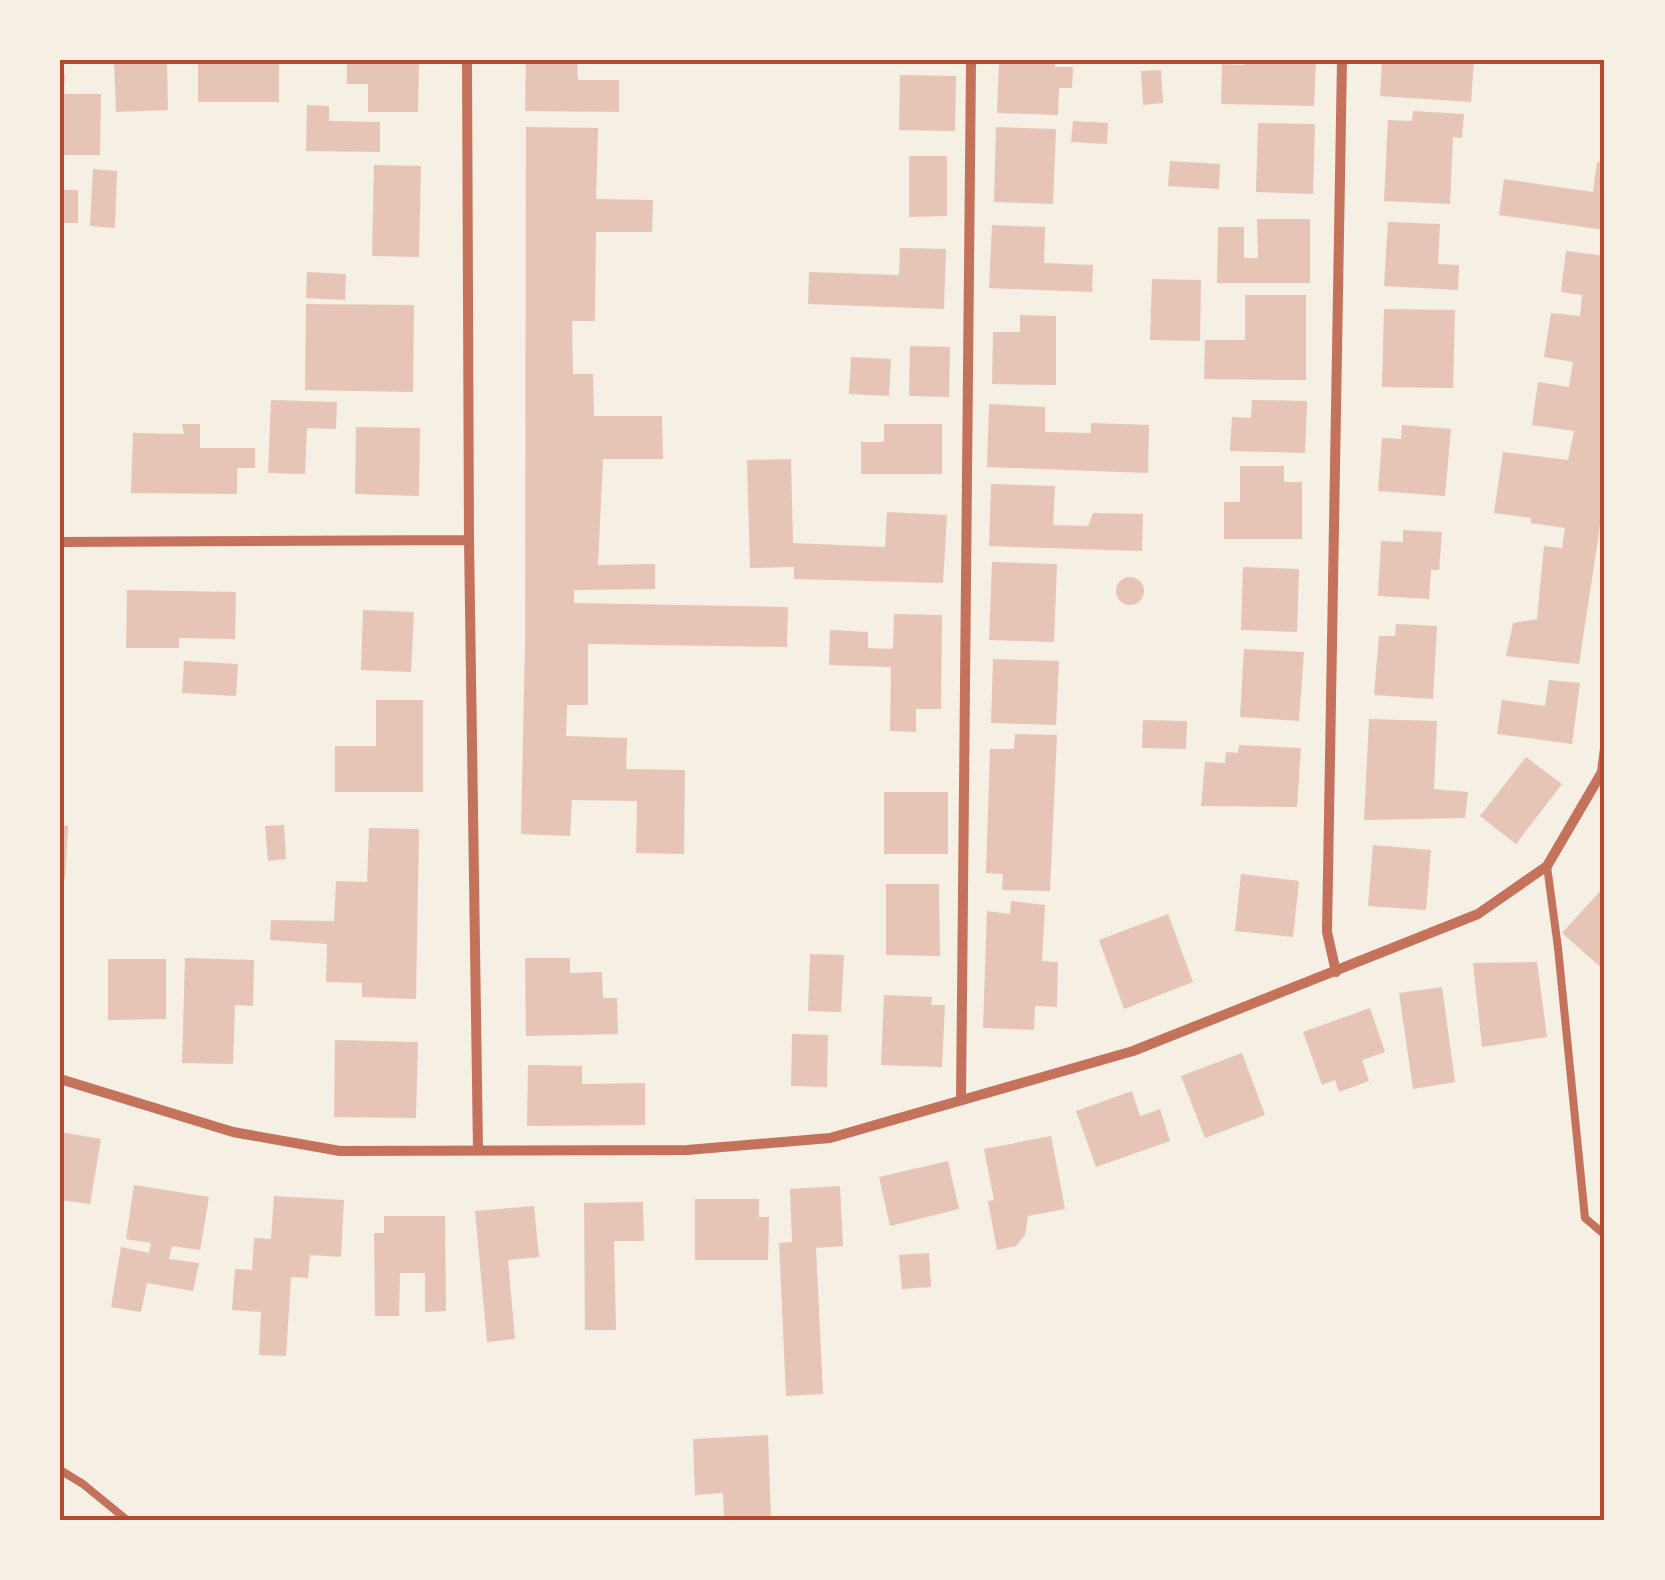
<svg xmlns="http://www.w3.org/2000/svg" width="1665" height="1580" font-family="'Work Sans',sans-serif">
<style>
.building{fill:#e6c5b7}
.lines{fill:none;stroke-linecap:round;stroke-linejoin:round}
.service{stroke:#c5725c;stroke-width:8}
.minor{stroke:#c5725c;stroke-width:10}
.neatline{fill:none;stroke:#b5482f;stroke-width:4}
</style>
<rect width="100%" height="100%" fill="#f6efe4"/>
<path class="building" d="M114 60H167L168 110 116 112Z
M198 60H279V102H198Z
M347 60H419L418 112H368V84H347Z
M526 60H577L578 80H619V112L525 111Z
M999 60H1055V67H1073L1072 88H1059L1058 115 997 113Z
M1244 60H1316L1314 106 1221 104 1222 64 1244 65Z
M1382 60H1474L1471 102 1380 96Z
M1161 70 1163 103 1143 105 1141 71Z
M60 74H65L64 94H101L100 155H60Z
M900 75 956 76 955 131 899 130Z
M307 105 329 106V121L380 122V152L306 151Z
M1413 111 1464 114 1462 138 1453 137 1450 204 1384 201 1388 120 1412 121Z
M1073 121 1108 123 1107 144 1071 142Z
M1258 123 1315 124 1313 194 1256 192Z
M526 127 598 128 596 199 653 200 652 232H596L595 321H572L573 374H593L594 416H662L663 459H603L598 565 655 564V589L574 590V603L788 607 787 647 588 644V705H567L566 736 627 738 626 769 685 770 684 854 636 853 637 801 572 800 570 836 521 834 525 643Z
M996 127 1056 129 1053 204 994 202Z
M909 156H947V216L909 217Z
M1170 161 1220 164 1219 189 1168 186Z
M1597 162 1605 163V230L1499 215 1504 179 1593 192Z
M374 165 421 166 419 257 372 256Z
M93 169 117 171 115 228 90 226Z
M60 190H78V223H60Z
M1257 219H1310V283H1217L1218 227H1244V258H1258Z
M1388 222 1440 224 1438 264 1459 265 1458 290 1384 286Z
M992 225 1045 227 1044 263 1093 265 1092 292 989 288Z
M900 248 946 249 944 309 808 304 809 272 899 275Z
M1566 251 1605 256V493L1579 664 1506 656 1513 623 1537 619 1544 546 1562 548 1565 528 1531 523V518L1494 513 1503 452 1568 460 1574 431 1532 425 1538 382 1569 387 1573 362 1544 357 1551 313 1580 316 1582 295 1561 292Z
M307 272 346 274 345 300 306 298Z
M1152 279 1201 280 1200 341 1150 340Z
M1245 295H1306V380L1204 379 1205 340H1245Z
M306 304 414 305 413 392 305 390Z
M1384 309 1455 310 1453 388 1382 387Z
M1020 315 1056 316V385L992 384 993 332H1020Z
M910 346 950 347 949 397 909 396Z
M851 357 891 359 889 396 849 394Z
M271 400 337 402 336 429 307 428 305 474 268 473Z
M1252 400 1307 401 1305 453 1230 451 1232 417 1251 418Z
M989 404 1045 407V432L1091 433V423L1149 425 1148 473 987 467Z
M182 424H200V448H255V468H237V494L131 493 133 433 184 434Z
M884 424H942V474H861V442H884Z
M1402 425 1451 429 1445 496 1378 491 1382 438 1401 439Z
M356 427 420 428 419 496 355 494Z
M791 459 793 543 885 547 887 512 947 515 943 583 794 579V567L750 568 747 460Z
M1240 466H1284V482H1302V539H1224V502H1240Z
M991 484 1055 486 1053 525 1088 526 1093 513 1143 514 1142 551 989 546Z
M1403 530 1442 532 1439 570H1431L1429 599 1378 596 1381 541 1403 542Z
M992 562 1057 564 1054 642 989 640Z
M1243 567 1299 569 1297 632 1241 630Z
M1116 591a14 14 0 1 1 28 0a14 14 0 1 1-28 0Z
M127 590 236 592 235 639 179 638V648H126Z
M363 610 414 612 411 672 361 670Z
M894 614 942 615 941 709H916V732L890 731 891 667 829 665 830 630 868 632V648L893 649Z
M1396 624 1437 626 1433 699 1374 695 1379 636H1395Z
M1244 649 1304 652 1299 721 1240 717Z
M993 659 1059 661 1056 725 991 723Z
M184 661 238 664 236 696 182 693Z
M1549 680 1580 683 1572 744 1497 734 1502 700 1545 706Z
M376 700H423V792H335V746H376Z
M1369 719 1437 721 1434 789 1468 792 1465 818 1364 820Z
M1143 720 1187 721 1186 749 1142 748Z
M1015 734 1057 735 1050 891 1002 890 1003 874 986 873 990 749H1014Z
M1239 745 1301 748 1297 807 1201 806 1205 762 1225 763 1226 752 1238 753Z
M1526 757 1562 784 1516 844 1480 816Z
M884 792H948V854H884Z
M284 825 286 859 268 861 265 826Z
M60 826H68L65 879 60 878Z
M369 828 419 829 416 999 362 997V983L326 982 327 944 270 940 271 920 334 921 336 881 367 882Z
M1373 845 1431 850 1426 910 1368 906Z
M1241 874 1299 881 1293 937 1235 931Z
M886 884H939L940 956 886 955Z
M1603 888 1605 890V971L1562 933Z
M1011 901 1045 905 1042 961 1058 962 1057 1007 1035 1006 1034 1030 983 1028 987 911 1010 914Z
M1168 914 1193 982 1124 1009 1099 940Z
M810 954 844 955 841 1012 808 1011Z
M185 958 254 960 253 1006 235 1005 233 1064 182 1063Z
M525 958H570V973L602 972 603 998H617L618 1034 526 1036Z
M108 959H166V1019L108 1020Z
M1537 962 1547 1037 1482 1047 1473 963Z
M1442 987 1455 1082 1413 1089 1399 993Z
M884 995 932 997 931 1005H945L942 1067 881 1065Z
M1370 1008 1385 1052 1362 1060 1369 1081 1339 1092 1335 1080 1322 1085 1303 1032Z
M792 1034 828 1035 827 1087 791 1086Z
M335 1040 418 1042 416 1118 334 1117Z
M1242 1053 1265 1115 1205 1138 1181 1076Z
M528 1065 582 1066V1084L645 1083V1125L527 1126Z
M1132 1091 1140 1116 1160 1109 1170 1141 1096 1167 1076 1111Z
M60 1132 101 1139 90 1204 60 1200Z
M1051 1136 1065 1209 1028 1216 1025 1235 1016 1246 997 1250 988 1201 994 1200 984 1149Z
M948 1161 959 1209 890 1226 879 1177Z
M134 1185 209 1197 200 1250 172 1246 169 1259 199 1263 193 1291 147 1283 141 1312 111 1307 121 1247 149 1253 151 1243 126 1239Z
M840 1186 843 1246 816 1248 823 1394 786 1396 779 1243 792 1242 790 1189Z
M274 1196 344 1200 341 1257 310 1255 308 1278 291 1277 286 1356 259 1355 261 1312 232 1310 235 1269 252 1270 254 1238 271 1239Z
M695 1199H759V1217H769L768 1260H695Z
M643 1202 644 1241H614L616 1330H585L584 1203Z
M534 1206 539 1257 508 1260 515 1339 487 1342 475 1211Z
M384 1216H445L446 1311 425 1312V1273H400L399 1316H375L374 1233H384Z
M929 1253 931 1287 902 1289 899 1255Z
M768 1435 771 1520H724L723 1493 695 1495 693 1439Z"/>
<g class="lines">
<path class="service" d="M1547 866 1558 948 1585 1218 1605 1235
M60 1470 83 1484 127 1520"/>
<path class="minor" d="M467 60 469 540 478 1150
M60 542 469 540
M1336 972 1327 932 1342 60
M60 1079 233 1132 340 1151 687 1150 830 1138 1133 1051 1478 914 1547 866 1602 772 1605 748
M961 1099 971 60"/>
</g>
<rect width="1665" height="1580" fill="none" stroke="#f6efe4" stroke-width="125"/>
<rect x="62" y="62" width="1540" height="1456" class="neatline"/>
</svg>
